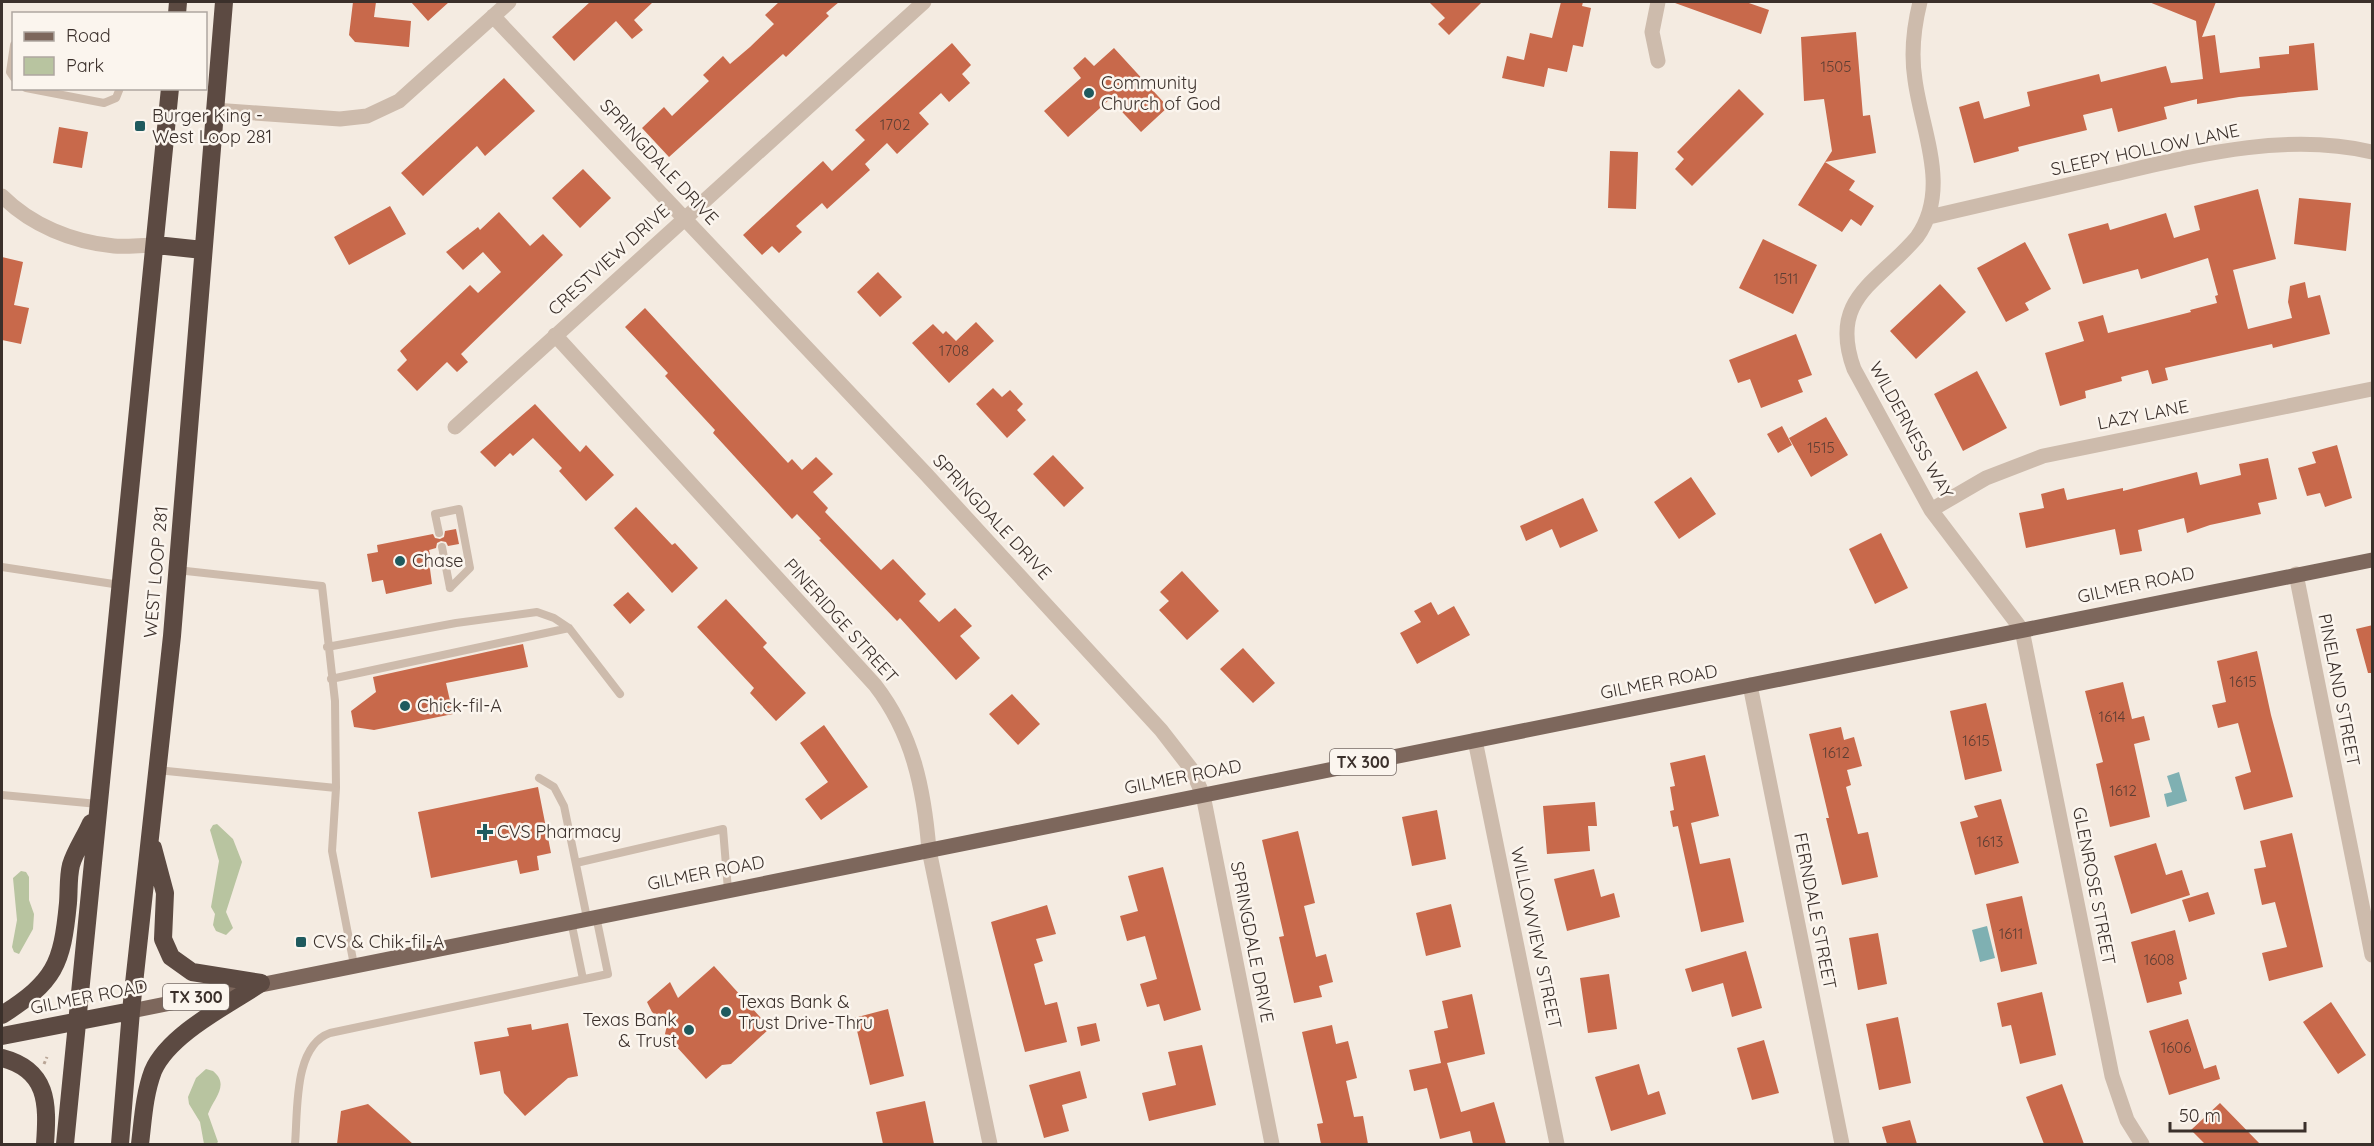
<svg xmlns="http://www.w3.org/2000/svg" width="2374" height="1146" font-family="Quicksand,sans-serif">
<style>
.green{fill:#b8c4a0}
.water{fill:#7fb0b2}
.building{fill:#c8694b}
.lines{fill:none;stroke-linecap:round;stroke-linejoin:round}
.path{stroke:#b9a596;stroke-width:3;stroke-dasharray:3 3;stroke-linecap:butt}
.lane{stroke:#cdbbac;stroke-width:8}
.street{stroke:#cdbbac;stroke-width:15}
.primary{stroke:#7d675c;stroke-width:15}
.highway{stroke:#5c4a42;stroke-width:18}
.poi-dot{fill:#1f5a5e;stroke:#fbf5ee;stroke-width:2}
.labels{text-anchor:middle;stroke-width:5;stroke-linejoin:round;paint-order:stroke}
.number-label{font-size:15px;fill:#5e3e33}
.shield{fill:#fbf5ee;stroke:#756b66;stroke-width:1.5}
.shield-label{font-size:16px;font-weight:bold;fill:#3b302b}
.poi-label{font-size:18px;fill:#3b302b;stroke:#fbf5ee;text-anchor:start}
.street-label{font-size:18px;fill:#3b302b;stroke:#fbf5ee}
</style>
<rect width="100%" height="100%" fill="#f4ebe1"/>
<path class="green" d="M217 824 233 839 242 862 226 912 233 928 226 935 216 931 213 925 215 914 211 907 219 861 210 830 213 825Z
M21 871 26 872 29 877V900L34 914 33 929 19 954 14 952 12 947 17 920 13 878Z
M206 1069 213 1071C230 1085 214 1098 208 1114L218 1142 216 1144H204L200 1122 189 1104 188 1097 196 1078Z"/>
<path class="water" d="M2179 772 2187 801 2167 807 2164 794 2172 792 2167 776Z
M1987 926 1995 958 1980 962 1972 930Z"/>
<path class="building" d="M353 2H376L374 17 411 21 409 47 355 42 349 35Z
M411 2H449L428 21Z
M590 2H653L634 20 643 30 632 39 616 21 574 61 552 37Z
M779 2H839L826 13 829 16 786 57 783 54 669 157 642 128 664 107 672 116 709 81 703 75 723 56 730 64 750 47 774 24 765 15Z
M1429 2H1482L1449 35 1438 24 1445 18Z
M1561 2H1583L1582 6 1591 8 1583 47 1573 45 1567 72 1548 68 1544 87 1502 78 1507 56 1524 60 1530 33 1552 38Z
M1675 2H1746L1769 10 1761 34 1675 3Z
M2149 2H2216L2202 37 2215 35 2220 73 2260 68 2259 57 2289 54V46L2314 43 2318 90 2239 97 2197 104V99L2164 107 2167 119 2118 132 2112 108 2083 115 2087 130 2018 147 2019 151 1974 163 1959 107 1979 101 1984 119 2030 106 2027 92 2099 74 2101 82 2166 66 2171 83 2203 79 2196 21Z
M1856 32 1863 116 1870 115 1876 153 1825 162 1832 151 1824 99 1804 101 1801 37Z
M952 43 971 65 962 74 970 83 949 102 941 93 919 113 929 124 897 154 887 143 865 164 870 170 827 209 822 203 796 226 802 232 779 253 772 246 762 255 743 235 823 161 832 171 865 140 855 130Z
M1114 48 1168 107 1141 132 1110 99 1068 137 1044 111 1081 78 1073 68 1085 57 1094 66Z
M504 78 535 111 485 156 477 146 423 196 401 173Z
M1739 89 1764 114 1692 186 1675 169 1684 159 1677 152Z
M59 127 88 132 82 168 53 163Z
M1610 151 1638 152 1636 209 1608 208Z
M1825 162 1855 181 1849 190 1874 206 1861 226 1851 219 1842 232 1798 205Z
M583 169 611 198 580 228 552 198Z
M2258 189 2276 259 2233 270 2248 329 2292 318 2288 302 2290 286 2305 282 2308 298 2320 295 2330 334 2273 348 2272 344 2165 368 2168 380 2152 384 2148 370 2121 377 2122 381 2085 391 2086 398 2060 406 2045 353 2084 341 2078 322 2103 315 2108 333 2191 312 2190 310 2217 303 2215 296 2218 295 2208 258 2141 279 2138 269 2083 284 2068 234 2108 223 2110 230 2166 213 2174 238 2200 230 2194 206Z
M2299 198 2351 203 2346 251 2294 244Z
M390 206 406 234 349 265 334 237Z
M499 212 530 246 543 234 563 255 461 354 468 362 457 372 447 362 417 391 397 370 407 360 400 351 470 285 478 293 501 272 483 252 463 270 446 252 478 227 480 230Z
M1763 239 1817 265 1793 314 1739 288Z
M2025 242 2051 289 2025 303 2029 310 2006 322 1977 268Z
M2 257 23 262 14 305 29 308 21 344 2 340Z
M878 272 902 297 880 317 857 292Z
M1940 284 1966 312 1916 359 1890 331Z
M645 308 788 463 792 459 802 470 816 457 833 474 813 492 828 508 825 512 881 570 893 559 926 594 919 601 939 622 955 608 972 626 960 636 980 658 956 680 900 618 897 621 819 540 821 539 797 514 792 519 713 433 715 430 665 376 668 373 625 327Z
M976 322 994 341 949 383 912 343 933 324 943 334 946 331 956 341Z
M1796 334 1812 375 1798 380 1803 392 1761 408 1750 379 1738 383 1729 360Z
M1977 371 2007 428 1963 451 1934 394Z
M993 388 1002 397 1010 390 1023 404 1017 410 1026 420 1007 438 976 404Z
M535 404 580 452 586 445 614 475 586 501 559 471 562 468 533 438 513 456 510 453 495 467 480 452Z
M1826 417 1848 455 1811 477 1789 438Z
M1782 426 1792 445 1778 453 1767 434Z
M2337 445 2352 498 2325 507 2320 493 2307 496 2298 468 2316 463 2312 452Z
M1053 455 1084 488 1064 507 1033 474Z
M2268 458 2277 499 2258 503 2261 514 2210 525 2187 533 2184 518 2138 530 2142 551 2120 555 2115 529 2026 548 2019 513 2044 508 2041 494 2064 488 2067 500 2123 488V491L2197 472 2200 485 2241 475 2239 464Z
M1691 477 1716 514 1679 539 1654 502Z
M1583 498 1598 531 1560 548 1552 529 1526 541 1520 526Z
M636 507 672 545 675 543 698 568 672 593 614 528Z
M456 529 459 544 448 546 446 542 441 541 437 543 436 548 429 550 433 568 430 569 432 584 386 594 383 580 372 582 367 554 378 552 377 545 433 534 435 538 440 539 444 537 445 531Z
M1881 533 1908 588 1875 604 1849 549Z
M1182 571 1219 611 1187 640 1159 610 1169 601 1160 592Z
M628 592 645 610 630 624 613 605Z
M726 599 767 643 763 647 806 693 776 721 750 693 754 688 697 627Z
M1431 602 1438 615 1454 606 1470 635 1417 664 1400 633 1421 622 1414 611Z
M2373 625V673H2368L2356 629Z
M523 644 528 667 446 683 453 714 374 730 354 727 351 711 376 692 373 677Z
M1243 648 1275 683 1253 703 1220 669Z
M2257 651 2271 715 2293 797 2244 810 2235 777 2251 772 2238 723 2218 728 2212 705 2226 702 2217 661Z
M2123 682 2132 719 2144 716 2150 740 2134 744 2150 817 2110 827 2096 764 2103 762 2085 691Z
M1012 694 1040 724 1018 745 989 714Z
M1986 703 2002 771 1965 780 1950 711Z
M824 725 868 787 821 820 805 799 828 782 800 743Z
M1841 727 1844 740 1854 737 1862 766 1847 770 1851 785 1846 787 1858 834 1868 832 1878 877 1842 885 1826 818H1829L1809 734Z
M1705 755 1719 816 1691 823 1700 864 1730 858 1744 922 1701 932 1678 826 1673 827 1670 811 1674 810 1670 787 1675 786 1670 763Z
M538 787 551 853 537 856 539 870 520 874 517 860 431 878 418 812Z
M2001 799 2019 863 1975 875 1960 822 1978 817 1974 806Z
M1595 802 1597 826H1588L1590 851 1547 854 1543 806Z
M1437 810 1446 859 1412 866 1402 817Z
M1298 831 1315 903 1304 906 1316 957 1326 954 1333 982 1319 986 1322 997 1294 1003 1279 937 1284 936 1262 840Z
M2292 833 2323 967 2269 981 2262 953 2287 947 2275 902 2262 905 2254 869 2266 867 2260 841Z
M2156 843 2166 875 2182 870 2190 895 2131 914 2114 856Z
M1163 867 1201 1010 1164 1021 1159 1004 1147 1007 1140 984 1157 979 1145 936 1127 941 1120 916 1138 911 1128 876Z
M1594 869 1601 897 1614 893 1620 917 1567 931 1554 879Z
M2208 892 2215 914 2189 922 2182 900Z
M2022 896 2037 964 2001 972 1986 904Z
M1451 904 1461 947 1426 956 1416 913Z
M1047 905 1056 934 1036 939 1043 961 1034 964 1045 1005 1057 1002 1067 1042 1025 1052 991 922Z
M2175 930 2187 979 2179 982 2182 994 2147 1003 2131 942Z
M1878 933 1887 984 1858 990 1849 938Z
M1746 951 1762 1008 1732 1017 1723 983 1692 992 1685 969Z
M714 966 770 1028 731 1064 722 1065 706 1079 665 1034 667 1025 652 1012 647 1002 670 982 678 998Z
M1609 974 1617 1029 1588 1033 1580 978Z
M2042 992 2056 1055 2020 1064 2011 1025 2002 1027 1997 1003Z
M1472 994 1485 1054 1447 1063 1461 1112 1494 1102 1506 1144H1473L1470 1131 1440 1139 1427 1088 1414 1091 1409 1070 1441 1063 1434 1031 1448 1028 1442 1001Z
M2331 1002 2366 1055 2338 1074 2303 1022Z
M888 1009 904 1076 870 1085 854 1018Z
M1898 1017 1911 1083 1879 1090 1866 1024Z
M2188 1019 2204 1069 2216 1065 2220 1079 2169 1095 2149 1031Z
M568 1023 578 1076 568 1078 525 1116 504 1093 500 1071 480 1075 474 1042 509 1036 507 1028 531 1024 532 1030Z
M1096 1023 1100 1041 1081 1046 1077 1027Z
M1332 1025 1336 1044 1348 1041 1357 1078 1346 1081 1354 1117 1363 1116 1368 1144H1321L1317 1124 1323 1123 1302 1032Z
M1764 1040 1779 1093 1752 1100 1737 1048Z
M1202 1045 1216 1105 1149 1121 1142 1093 1176 1085 1168 1052Z
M1639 1064 1648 1095 1659 1091 1666 1114 1611 1131 1595 1077Z
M1080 1071 1087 1098 1062 1105 1069 1131 1044 1138 1029 1085Z
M2062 1084 2084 1144H2044L2026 1097Z
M925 1101 934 1144H883L876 1112Z
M2220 1103 2260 1144H2205L2191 1130Z
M368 1104 413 1144H337L341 1111Z
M1910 1120 1917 1144H1887L1882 1127Z"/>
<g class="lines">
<path class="path" d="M44 1064 47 1057"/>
<path class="lane" d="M14 45 10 72 14 78
M26 88 104 103 116 98 120 88
M439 533 435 514 459 509 470 568 450 588
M442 547 450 588
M2 567 120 585
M177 570 322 586 335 701 336 788 332 851 354 965
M327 647 456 623 537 612 554 618 569 628 620 694
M331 679 569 628
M157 770 336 788
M539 778 554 787 564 806 587 918
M2 795 98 804
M576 863 723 829 728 890
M571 921 583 979
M295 1144C298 1112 293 1046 330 1033L608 974 596 916"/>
<path class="street" d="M1658 2 1652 32 1658 61
M1920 2C1914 26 1911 55 1915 80 1922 132 1951 189 1917 237 1878 283 1828 298 1854 369L1931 510 2022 630 2112 1076 2127 1120 2142 1144
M493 16 925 473 1161 730 1192 770 1203 795 1272 1144
M214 110 340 119 367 116 399 101 509 2
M2 196C31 225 72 242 114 246 127 247 142 245 156 245
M1929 217C1987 204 2044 190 2102 177 2189 157 2283 131 2372 152
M555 335 875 685C913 734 924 789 929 850L990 1144
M455 427 924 2
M1931 510 1986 478 2043 456 2372 389
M2296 574 2372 955
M1750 685 1842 1144
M1475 740 1557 1144"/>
<path class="primary" d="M131 1011 2372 560"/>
<path class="highway" d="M177 14 178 2
M156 245 203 250
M153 848 165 893 163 939 171 957 192 972 261 983
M2 1015C55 981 62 965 68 903 69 891 68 877 71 865 75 851 85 837 91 823
M2 1036 131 1011
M2 1058C48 1070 48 1103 45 1144
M65 1144 170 88
M120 1144 131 1011 172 636 224 2
M140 1144C143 1120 144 1095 153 1071 169 1034 228 1005 261 983"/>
</g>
<g class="poi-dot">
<circle cx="1089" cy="93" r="6"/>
<rect x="134" y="120" width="12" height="12" rx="3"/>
<circle cx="400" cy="561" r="6"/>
<circle cx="405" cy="706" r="6"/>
<path d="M482 823h6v6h6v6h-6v6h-6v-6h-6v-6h6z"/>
<rect x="295" y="936" width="12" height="12" rx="3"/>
<circle cx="726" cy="1012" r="6"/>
<circle cx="689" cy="1030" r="6"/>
</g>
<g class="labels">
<g class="number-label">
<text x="1836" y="72">1505</text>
<text x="895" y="130">1702</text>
<text x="1786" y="284">1511</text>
<text x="954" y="356">1708</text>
<text x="1821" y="453">1515</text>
<text x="2243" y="687">1615</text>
<text x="2112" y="722">1614</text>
<text x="1976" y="746">1615</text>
<text x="1836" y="758">1612</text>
<text x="2123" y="796">1612</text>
<text x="1990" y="847">1613</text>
<text x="2011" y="939">1611</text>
<text x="2159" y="965">1608</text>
<text x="2176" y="1053">1606</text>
</g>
<g class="shield">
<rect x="1330" y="749" width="66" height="26" rx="4.5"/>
<rect x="163" y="984" width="66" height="26" rx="4.5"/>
</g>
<g class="shield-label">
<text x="1363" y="768">TX 300</text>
<text x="196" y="1003">TX 300</text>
</g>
<g class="poi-label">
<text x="1101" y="89">Community<tspan x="1101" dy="21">Church of God</tspan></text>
<text x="152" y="122">Burger King -<tspan x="152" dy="21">West Loop 281</tspan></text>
<text x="412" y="567">Chase</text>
<text x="417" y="712">Chick-fil-A</text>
<text x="497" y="838">CVS Pharmacy</text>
<text x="313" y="948">CVS &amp; Chik-fil-A</text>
<text x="738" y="1008">Texas Bank &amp;<tspan x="738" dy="21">Trust Drive-Thru</tspan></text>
<text x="677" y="1026" text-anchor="end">Texas Bank<tspan x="677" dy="21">&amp; Trust</tspan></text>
</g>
<g class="street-label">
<text transform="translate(2145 150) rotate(-12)" y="6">SLEEPY HOLLOW LANE</text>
<text transform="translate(659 162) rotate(47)" y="6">SPRINGDALE DRIVE</text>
<text transform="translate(609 260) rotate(-42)" y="6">CRESTVIEW DRIVE</text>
<text transform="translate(2143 415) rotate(-11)" y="6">LAZY LANE</text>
<text transform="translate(1911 430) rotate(61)" y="6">WILDERNESS WAY</text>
<text transform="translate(992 517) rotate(47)" y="6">SPRINGDALE DRIVE</text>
<text transform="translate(156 572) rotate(-85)" y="6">WEST LOOP 281</text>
<text transform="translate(2136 585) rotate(-12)" y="6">GILMER ROAD</text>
<text transform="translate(841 621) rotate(48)" y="6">PINERIDGE STREET</text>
<text transform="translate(1659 682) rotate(-11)" y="6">GILMER ROAD</text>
<text transform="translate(2339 690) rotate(79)" y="6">PINELAND STREET</text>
<text transform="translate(1183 777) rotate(-11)" y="6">GILMER ROAD</text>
<text transform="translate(706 873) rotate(-11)" y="6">GILMER ROAD</text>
<text transform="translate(2094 886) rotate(79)" y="6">GLENROSE STREET</text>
<text transform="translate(1815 911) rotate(79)" y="6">FERNDALE STREET</text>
<text transform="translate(1536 938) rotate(78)" y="6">WILLOWVIEW STREET</text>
<text transform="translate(1252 942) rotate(79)" y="6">SPRINGDALE DRIVE</text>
<text transform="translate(89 997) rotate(-11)" y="6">GILMER ROAD</text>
</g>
</g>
<rect width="2374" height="1146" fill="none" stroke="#3b302b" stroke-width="6"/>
<rect x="12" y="12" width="195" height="78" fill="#fbf5ee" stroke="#aea6a0" stroke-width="1.5"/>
<rect x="24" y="32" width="30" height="9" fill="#7d675c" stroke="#aea6a0" stroke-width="1.5"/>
<text x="66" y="42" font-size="18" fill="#3b302b">Road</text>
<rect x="24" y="57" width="30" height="18" fill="#b8c4a0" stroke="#aea6a0" stroke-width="1.5"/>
<text x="66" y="72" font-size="18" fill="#3b302b">Park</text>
<path d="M2170 1122v9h135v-9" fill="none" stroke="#3b302b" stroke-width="3"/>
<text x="2179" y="1122" font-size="18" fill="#3b302b" stroke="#fbf5ee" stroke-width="4.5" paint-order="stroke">50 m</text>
</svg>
